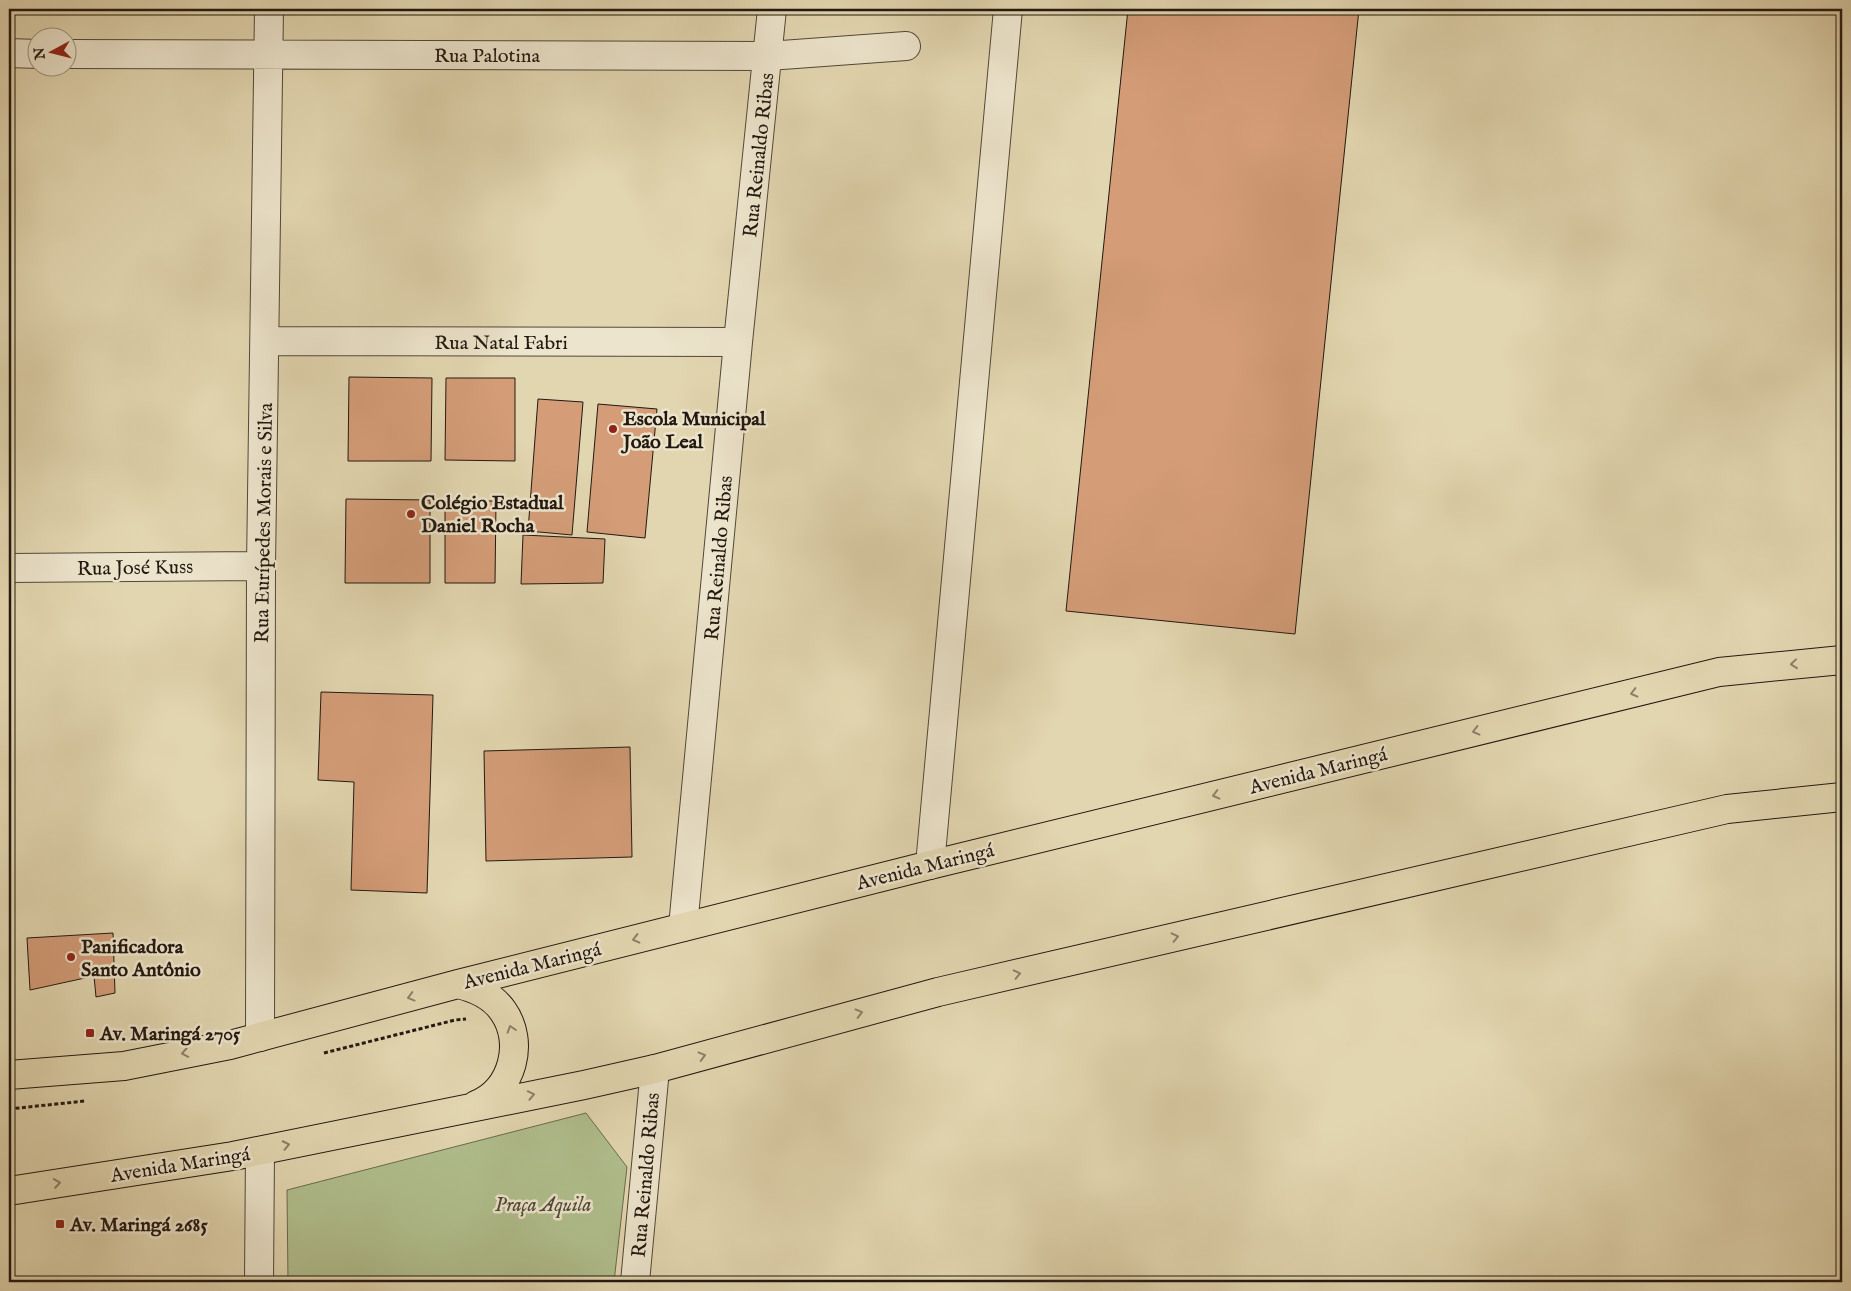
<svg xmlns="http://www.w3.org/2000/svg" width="1851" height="1291" font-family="'IM FELL English',serif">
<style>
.green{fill:#b0be8d;stroke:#696b4e}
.building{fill:#d49d78;stroke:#221810}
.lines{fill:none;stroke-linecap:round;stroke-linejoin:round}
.minor-casing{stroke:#524838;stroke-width:30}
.major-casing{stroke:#221810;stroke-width:30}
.path{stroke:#221810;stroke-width:3;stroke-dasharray:4 2.5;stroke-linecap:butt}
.minor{stroke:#ece4cc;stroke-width:28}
.major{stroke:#e2d6b0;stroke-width:28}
.oneway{stroke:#8c8068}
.poi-dot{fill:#8f2418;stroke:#ece4cc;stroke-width:2}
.labels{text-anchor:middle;stroke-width:5;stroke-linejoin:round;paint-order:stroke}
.street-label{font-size:20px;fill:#221810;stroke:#ece4cc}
.poi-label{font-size:20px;font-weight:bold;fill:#221810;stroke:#ece4cc;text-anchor:start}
.park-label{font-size:20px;font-style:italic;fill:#4d4a36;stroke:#ece4cc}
</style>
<rect width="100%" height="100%" fill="#e2d6b0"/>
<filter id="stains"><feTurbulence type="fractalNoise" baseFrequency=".004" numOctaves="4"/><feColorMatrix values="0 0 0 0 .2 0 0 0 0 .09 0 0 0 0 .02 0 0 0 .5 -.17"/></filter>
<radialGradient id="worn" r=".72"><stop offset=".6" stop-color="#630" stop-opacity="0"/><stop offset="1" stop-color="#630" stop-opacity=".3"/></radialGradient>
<path class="green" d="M586 1113 627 1167 614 1282H288L287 1190Z"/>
<path class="building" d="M1128 9H1359L1295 634 1066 611Z
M349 377 432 378 431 461H348Z
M446 378H515V461L445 460Z
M538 399 583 402 572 535 528 531Z
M598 404 657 409 645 538 587 532Z
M346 499 430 500V583H345Z
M445 501H496L495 583H445Z
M523 535 605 539 603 583 521 584Z
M321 692 433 695 427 893 351 890 354 782 318 780Z
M630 747 632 857 486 861 484 751Z
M113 933 115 993 96 997 94 976 30 990 27 938Z"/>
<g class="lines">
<defs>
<path id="minor" d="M9 53 38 54
M68 54 768 56 906 46
M265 341 738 342
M9 568 261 566
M930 865 1008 9
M683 927 738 342 772 9
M260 1037 261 566 269 9
M259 1282 260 1151
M635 1282 655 1069"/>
<path id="major" d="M458 984C475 988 492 995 503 1011 525 1042 513 1090 476 1105
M9 1075 124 1066 230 1045 458 984 930 865 1719 672 1842 660
M9 1191 233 1156 584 1085 655 1069 938 992 1727 809 1842 797"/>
</defs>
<use href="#minor" class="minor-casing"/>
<use href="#major" class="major-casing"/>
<path class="path" d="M324 1053 455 1020 466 1019
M9 1109 85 1101"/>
<use href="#minor" class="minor"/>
<use href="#major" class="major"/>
</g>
<defs><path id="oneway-chevron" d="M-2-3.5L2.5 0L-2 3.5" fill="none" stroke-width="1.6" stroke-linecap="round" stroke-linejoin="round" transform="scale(1.25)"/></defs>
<g class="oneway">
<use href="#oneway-chevron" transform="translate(1794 664) rotate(174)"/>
<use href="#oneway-chevron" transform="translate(1634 693) rotate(166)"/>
<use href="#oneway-chevron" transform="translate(1476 731) rotate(166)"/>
<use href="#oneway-chevron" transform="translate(1216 795) rotate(166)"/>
<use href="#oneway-chevron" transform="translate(1175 937) rotate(-13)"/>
<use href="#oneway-chevron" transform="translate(636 939) rotate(166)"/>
<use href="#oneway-chevron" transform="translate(1017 974) rotate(-13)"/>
<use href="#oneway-chevron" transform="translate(411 997) rotate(165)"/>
<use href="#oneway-chevron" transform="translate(859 1013) rotate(-15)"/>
<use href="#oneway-chevron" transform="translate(511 1029) rotate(-108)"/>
<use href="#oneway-chevron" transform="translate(185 1053) rotate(169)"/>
<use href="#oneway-chevron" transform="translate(702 1056) rotate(-15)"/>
<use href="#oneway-chevron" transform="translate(531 1095) rotate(-11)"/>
<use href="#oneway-chevron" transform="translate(286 1145) rotate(-12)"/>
<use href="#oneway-chevron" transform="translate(57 1183) rotate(-9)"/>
</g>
<g class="poi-dot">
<circle cx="613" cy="429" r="5"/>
<circle cx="411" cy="514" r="5"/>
<circle cx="71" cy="957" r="5"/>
<rect x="85" y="1028" width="10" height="10" rx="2.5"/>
<rect x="55" y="1219" width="10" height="10" rx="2.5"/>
</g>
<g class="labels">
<g class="street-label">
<text x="487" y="62">Rua Palotina</text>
<text transform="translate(758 155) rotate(-84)" y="7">Rua Reinaldo Ribas</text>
<text x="501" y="349">Rua Natal Fabri</text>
<text transform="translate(263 523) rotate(-89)" y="7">Rua Eurípedes Morais e Silva</text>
<text transform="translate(718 558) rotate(-85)" y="7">Rua Reinaldo Ribas</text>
<text transform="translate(135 567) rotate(-1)" y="7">Rua José Kuss</text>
<text transform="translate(1318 770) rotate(-14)" y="7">Avenida Maringá</text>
<text transform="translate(925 866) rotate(-14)" y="7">Avenida Maringá</text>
<text transform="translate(532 965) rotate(-14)" y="7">Avenida Maringá</text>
<text transform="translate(180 1164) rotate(-9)" y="7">Avenida Maringá</text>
<text transform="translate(645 1175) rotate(-85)" y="7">Rua Reinaldo Ribas</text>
</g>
<g class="poi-label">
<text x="623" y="425">Escola Municipal<tspan x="623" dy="23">João Leal</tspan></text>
<text x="421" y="509">Colégio Estadual<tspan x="421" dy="23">Daniel Rocha</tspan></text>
<text x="81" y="953">Panificadora<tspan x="81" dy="23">Santo Antônio</tspan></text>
<text x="100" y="1040">Av. Maringá 2705</text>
<text x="70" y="1231">Av. Maringá 2685</text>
</g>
<g class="park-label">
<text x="543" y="1211">Praça Aquila</text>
</g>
</g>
<rect width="1851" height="1291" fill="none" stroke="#e2d6b0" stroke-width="30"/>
<rect x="10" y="10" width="1831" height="1271" fill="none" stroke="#221810" stroke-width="2.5"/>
<rect x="15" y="15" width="1821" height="1261" fill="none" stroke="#221810"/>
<g transform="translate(52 52) rotate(263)"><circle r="24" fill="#ece4cc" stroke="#9b9281"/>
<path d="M0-4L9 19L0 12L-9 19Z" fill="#8f2418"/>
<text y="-8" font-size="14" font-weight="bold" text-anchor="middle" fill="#221810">N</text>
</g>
<rect width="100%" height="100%" filter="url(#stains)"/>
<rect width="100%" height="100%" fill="url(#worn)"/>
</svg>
